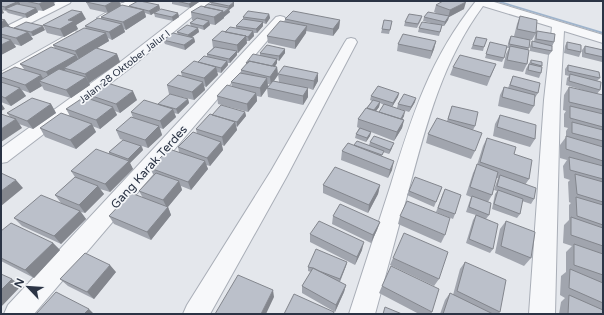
<svg xmlns="http://www.w3.org/2000/svg" width="604" height="315" font-family="'Varela Round',sans-serif">
<style>
.lines{fill:none;stroke-linecap:round;stroke-linejoin:round}
.stream{fill:#9fb4cc;fill-rule:evenodd}
.street-casing{stroke:#a9aeb7;stroke-width:2}
.street{fill:#f7f8fa;fill-rule:evenodd}
.wall{fill:#a1a5ae;fill-rule:evenodd}
.shaded-wall{fill:#83868d}
.building{fill:#bbc0ca;stroke:#83868d}
.labels{text-anchor:middle;stroke-width:3.5;stroke-linejoin:round;paint-order:stroke}
.far-street-label{font-size:10px;fill:#2b3445;stroke:#f4f6f9}
.street-label{font-size:12px;fill:#2b3445;stroke:#f4f6f9}
</style>
<rect width="100%" height="100%" fill="#e4e7ec"/>
<g class="lines">
<path class="stream" d="M494 1H500L603 32V34Z"/>
<defs>
<path id="street" d="M58 1H71L70 3 1 38V29Z
M125 1H138L107 20H99L97 18Z
M199 1H211L129 69 7 162 1 163V148L119 63Z
M476 1 494 2 603 35V43L564 31 560 100 555 314H529L544 100 552 27 483 6C443 60 427 122 410 185 398 228 387 271 375 314H349C363 271 377 227 391 184 412 116 430 58 476 1Z
M280 16 284 17 286 19 284 21 34 314H4L8 305 276 17Z
M74 31 78 32 80 35 78 38 6 81 1 82V72Z
M351 38 355 39 357 42 287 176 210 314H183L187 305 271 171 345 42 347 39Z"/>
</defs>
<use href="#street" class="street-casing"/>
<use href="#street" class="street"/>
</g>
<path class="wall" d="M19 1H53L55 5 43 11 37 10 38 12 27 18 8 13 6 11 2 10 4 13 1 14V2L21 5Z
M88 1H127L123 3 120 2 121 6 129 7 159 5 160 9 151 15 145 13 146 17 126 30 124 29 125 32 112 40 108 38 109 41 97 48 117 54 120 62 89 83 88 82 90 85 71 98 44 90 42 86 30 93 22 90 26 96 11 106 1 102V82H2L1 80V73L2 74 24 69 20 64 55 49 53 45 86 29 85 26 101 19V17L108 13 90 9 86 2Z
M172 1H198L199 2 190 8 172 4Z
M210 2 234 6 229 10 230 12 224 17V18L215 25 210 24V25L204 30 198 28 199 32 191 38H194L195 42 185 50 165 44 163 40 178 34 177 32 191 27 190 23 194 20H192L191 12 211 4Z
M436 5 464 9 449 17 448 20 444 26H442L439 36 418 32 419 28 431 23 423 21 424 17 438 14 434 12Z
M154 13H178L179 17 173 21 155 17Z
M269 14 270 18 266 24 263 23V26L257 33H254V36L249 41H246L247 43 238 53H237V55L230 63H228V65L221 73 217 72 218 75 206 87 204 86 205 90 194 100 169 94 167 85 182 76 181 72 207 57V54L213 48 212 40 225 32 236 28V26L243 19V17Z
M422 16 421 20 417 28 404 26 405 22Z
M520 16 536 33 532 40H530L528 50 527 64 523 72 503 68 506 54 509 48H507L509 40 511 36H514L517 24Z
M1 19 5 20 10 27 14 28 45 30 33 36H31L33 39 21 46 14 44 16 47 1 55Z
M86 19 76 25 78 29 64 37 47 33 43 25Z
M285 19 340 20 339 28 333 36 306 31V33L295 49 268 43 267 36 285 22Z
M392 21 389 34 381 33 382 29Z
M537 31 554 42 552 47V51L549 55 530 51V46L532 41 534 42 535 35Z
M476 37 484 47 483 51 471 49Z
M436 41 434 49 430 59 397 51 398 44Z
M490 42 504 58 502 62 485 58Z
M567 42 581 52 579 57 564 53 565 46Z
M585 46 603 50V60L602 62 582 57V50Z
M260 53H285L279 61 277 60V63L275 67H277L278 75 274 81 279 82 278 74 318 81 313 90 308 88V97L303 105 268 97 267 88 270 84H268V87L261 97 257 96V101L248 112 218 104 217 96 232 87 231 82 241 73V70L246 65V63L260 56Z
M531 60 542 66 541 67V73L539 78 525 74 526 69Z
M496 64 487 86 450 75 453 67Z
M568 65 600 78 597 81 600 90 597 94 603 95V314H559L561 302 565 298 560 295 561 276 566 272V252L572 246 563 243 564 225 569 220V205L571 203 569 202 568 182 570 180 564 178 563 166 567 160 560 158V145L566 137V131L568 128 564 127V114L566 111 563 110 564 95 569 87 589 92 566 85 567 78 569 76 565 75V69Z
M513 76 538 93 534 99V106L529 114 498 106 500 95 504 87 508 88Z
M399 93 398 97 392 107 404 116 402 120H404L402 128 394 141 371 132 370 136 366 142 355 138 356 134 359 128 357 127 358 119 372 101 370 100 371 96ZM380 103 384 105 379 112 376 111 379 107Z
M86 94 137 100 120 113 115 111 117 115 100 129 92 126 96 132 76 149 45 137 40 128 70 116 66 109 89 98Z
M188 99 189 103 178 114 174 113 176 117 163 129 160 128 162 135 148 148 142 146 143 150 130 163 133 169 110 192 100 189 104 194 85 213 81 212 86 219 61 244 22 226 14 218 61 203 55 195 75 177 71 171 109 154V152L123 140 120 139 116 130 133 118 131 112 158 104Z
M415 102 409 112 397 108 398 104Z
M51 104 56 113 33 129 19 124 22 128 10 117 7 113Z
M452 106 475 126 473 130 475 151 471 159 426 143 428 134 447 121Z
M245 112 246 116 237 127 236 126 237 130 224 146 222 145 223 150 210 166 206 165 208 169 191 190 181 186 182 190 168 207 171 215 151 240 114 224 109 216 143 198 139 191 154 176 150 168 179 152 178 147 197 134 196 129 212 115Z
M500 115 535 139 530 147 493 136 495 124Z
M487 138 514 154 529 179 525 185 534 199 531 204 522 201 520 214 517 218 492 209 495 194 497 191 494 190 498 178H496L492 195 488 202 489 215 486 219 493 249 490 253 466 243 473 220 476 215 466 212 471 197 466 195 473 173 477 165 483 146Z
M370 142 392 148 389 154 383 152 382 156 392 170 388 178 341 160 342 151 354 146V145H369Z
M323 185H380L378 194 368 213 323 193Z
M442 187 434 207 407 195 409 191Z
M443 193 455 214 453 219 436 212Z
M333 216 380 222 377 230 371 243 332 224Z
M400 216 445 235 441 243 398 224Z
M506 221 531 258 524 266 495 253 500 229Z
M1 231 53 243 60 250 34 278 1 261Z
M310 234 362 250 355 265 310 242Z
M393 258 439 279 434 286 390 265Z
M347 262 346 266 340 282 346 285 344 292 335 312 302 293V286L311 272 308 271V267Z
M465 262 500 312 498 314H440L445 300 450 293 453 295 460 269Z
M116 272 94 299 68 286 60 279Z
M382 286 432 312 431 314H419L379 293Z"/>
<path class="shaded-wall" d="M19 1 21 5 6 9 5 7Z
M45 1H53L55 5 43 11 39 4Z
M114 1H119L121 6 108 13 105 6Z
M194 1H198L199 2 190 8 189 4Z
M234 2V6L229 10 230 12 224 17 223 13 229 9V6Z
M466 2 464 9 449 17 448 20 444 26 445 22 448 18 450 10Z
M159 5 160 9 151 15 149 11Z
M36 8 38 12 27 18 25 14Z
M1 9H2L4 13 1 14Z
M144 10 146 17 126 30 123 22Z
M223 11 224 18 215 25 214 17Z
M82 12 86 19 76 25 78 29 64 37 60 29 68 20Z
M178 13 179 17 173 21 172 17Z
M269 14 270 18 266 24 265 20Z
M5 20 10 27 1 32V22Z
M340 20 339 28 333 36V29Z
M209 21 210 25 204 30 203 26Z
M263 22V26L257 33 256 29Z
M122 24 125 32 112 40 109 32Z
M43 26 45 30 33 36 31 32Z
M307 26 306 33 295 49V41Z
M198 28 199 32 189 39 188 35Z
M253 31 254 36 249 41 248 37Z
M28 32 33 39 21 46 16 38Z
M106 33 109 41 79 59 75 51Z
M246 36 247 43 238 53 237 45Z
M194 38 195 42 185 50 184 45Z
M11 40 16 47 1 55V45Z
M436 41 434 49 430 59 432 51Z
M285 49V53L279 61V56Z
M237 51V55L230 63 229 59Z
M117 54 120 62 89 83 85 74Z
M76 55 80 63 64 68 66 71 51 81 46 72Z
M277 59V63L271 72 270 68Z
M227 61 228 65 221 73V68Z
M216 67 218 75 206 87 204 78Z
M277 67 278 75 271 85 270 77Z
M318 73V81L313 90 314 81Z
M41 75 46 83 39 81 42 86 30 93 25 85Z
M86 77 90 85 71 98 66 90Z
M267 78 268 87 261 97 260 88Z
M203 82 205 90 194 100 192 92Z
M20 88 26 96 11 106 5 98Z
M308 88V97L303 105V96Z
M133 91 137 100 120 113 116 104Z
M256 93 257 101 248 112 247 104Z
M399 93 398 97 392 107 393 103Z
M416 98 415 102 409 112 411 107Z
M188 99 189 103 178 114 176 109Z
M380 102 379 107 373 115 374 110Z
M1 103 5 109 1 111Z
M51 104 56 113 33 129 27 121Z
M113 107 117 115 100 129 96 120Z
M173 109 176 117 163 129 160 121Z
M405 111 404 116 399 124 401 120Z
M245 112 246 116 237 127V122Z
M16 119 22 128 1 142V129Z
M404 120 402 128 394 141 397 132Z
M235 122 237 130 224 146 222 137Z
M92 124 96 132 76 149 70 140Z
M159 126 162 135 148 148 145 140Z
M371 132 370 136 366 142 367 138Z
M221 142 223 150 210 166 207 158Z
M394 143 392 148 389 154 390 150Z
M141 146 143 150 130 163 133 169 110 192 105 184 129 161 128 159Z
M205 161 208 169 191 190 188 182Z
M394 161 392 170 388 178 390 170Z
M16 180 23 188 1 206V191Z
M179 181 182 190 167 208 163 200Z
M380 185 378 194 368 213 369 205Z
M98 186 104 194 85 213 79 205Z
M168 207 171 215 151 240 147 232Z
M80 211 86 219 61 244 54 236Z
M380 222 377 230 371 243 373 235Z
M364 242 362 250 355 265 357 257Z
M53 243 60 250 34 278 25 270Z
M347 262 346 266 339 283 340 279Z
M110 265 116 272 94 299 87 292Z
M12 279 21 286 1 307V290Z
M346 285 344 292 335 312 336 305Z
M273 290 274 297 266 314H261Z
M89 309 94 314H84Z"/>
<path class="building" d="M4 1H19L5 7 1 6V2Z
M25 1H45L39 4Z
M88 1H114L105 6 86 2Z
M138 1H140L159 5 149 11 129 6Z
M176 1H194L189 4Z
M212 1H229L234 2 229 6 210 2Z
M443 1H464L466 2 450 10 436 5Z
M17 4 36 8 25 14 5 9Z
M208 4 229 8 223 13V11L204 7Z
M122 5 144 10 123 22 101 17Z
M201 6 223 11 214 17 191 12Z
M161 9 178 13 172 17 154 13Z
M72 10 82 12 68 20 74 21 60 29 43 25Z
M248 11 269 14 265 20 243 17Z
M293 11 340 20 333 29 285 19Z
M428 12 449 16 445 22 424 17Z
M409 14 422 16 418 24 405 22Z
M520 16 537 20 536 33 517 29Z
M98 18 122 24 109 32 85 26Z
M197 18 209 21 203 26 190 23Z
M1 19 5 20 1 22Z
M243 19 263 22 256 29 236 26Z
M384 20 392 21 390 30 382 29Z
M280 21 307 26 295 41 267 36Z
M26 22 43 26 31 32 14 28Z
M422 22 442 25 440 32 419 28Z
M187 25 198 28 188 35 177 32Z
M6 26 28 32 16 38 1 34V28Z
M230 27 253 31 248 37 245 36H246L225 32Z
M84 28 106 33 75 51 53 45Z
M222 31 246 36 237 45 212 40Z
M537 31 555 34 554 42 536 39Z
M173 33 194 38 184 45 163 40Z
M403 34 436 41 432 51 398 44Z
M511 36 530 40 529 48 509 44Z
M1 37 11 40 1 45Z
M476 37 487 39 484 47 473 45Z
M532 41 552 46V51L532 47Z
M490 42 507 46 504 58 486 54Z
M567 42 581 45V52L567 49Z
M267 45 285 49 279 56 260 53Z
M510 46 529 50 527 64 507 60Z
M585 46 603 50V57L585 53Z
M51 47 76 55 46 72 20 64Z
M215 47 237 51 229 59 207 54Z
M96 48 117 54 85 74 64 68Z
M253 54 277 59 272 66 249 61 248 63H246Z
M460 55 496 64 490 77 453 67Z
M204 56 227 61 221 68 198 62Z
M531 60 542 62V66L531 63Z
M194 61 216 67 204 78 181 72Z
M249 61 277 67 270 77 241 70Z
M529 64 542 67 541 73 528 70Z
M568 65 599 72 600 78 568 71Z
M284 66 318 73 314 81 278 74Z
M15 67 41 75 25 85 1 77V74Z
M59 69 86 77 66 90 39 81Z
M240 73 267 78 260 88 231 82Z
M570 74 601 82 600 90 569 81Z
M178 75 203 82 192 92 167 85Z
M513 76 540 83 538 93 510 85Z
M273 81 308 88 303 96 267 88Z
M1 82 20 88 5 98 1 96Z
M104 82 133 91 116 104 86 94Z
M227 85 256 93 247 104 217 96Z
M378 86 399 93 393 103 371 96Z
M504 87 535 95 534 106 502 97Z
M569 87 603 95V110L569 102Z
M170 94 188 99 176 109 158 104Z
M404 94 416 98 411 107 398 104Z
M84 97 113 107 96 120 66 109Z
M32 98 51 104 27 121 7 113Z
M144 100 173 109 160 121 131 112Z
M373 100 380 102 374 110 367 108Z
M384 104 405 111 401 119 379 112Z
M221 105 245 112 237 122 212 115Z
M452 106 478 112 475 126 448 119Z
M570 106 603 114V127L570 118Z
M366 108 404 120 397 132 358 119Z
M61 113 92 124 70 140 40 128Z
M1 114 16 119 1 129Z
M210 114 235 122 222 137 196 129Z
M500 115 536 125 535 139 497 127Z
M131 117 159 126 145 140 116 130Z
M437 118 482 133 475 151 428 134Z
M572 122 603 130V141L572 133Z
M360 128 371 132 367 138 356 134Z
M193 132 221 142 207 158 178 147Z
M374 136 394 143 390 150 370 142Z
M566 136 603 147V161L566 149Z
M487 138 516 147 514 154 532 160 529 179 480 162Z
M123 140 141 146 128 159 109 152Z
M357 141 384 151 382 155 354 145Z
M348 143 394 161 390 170 342 151Z
M96 149 129 161 105 184 71 171Z
M169 149 205 161 188 182 150 168Z
M569 157 603 166V179L570 170Z
M477 164 498 172 492 195 470 187Z
M335 167 380 185 369 205 323 185Z
M1 173 16 180 1 191Z
M156 173 179 181 163 200 139 191Z
M575 174 603 182V202L577 194Z
M500 175 536 188 534 199 497 186Z
M75 177 98 186 79 205 55 195Z
M415 177 442 187 436 202 409 191Z
M445 189 461 195 455 214 438 208Z
M498 190 523 199 520 214 494 204Z
M131 193 168 207 147 232 109 216Z
M41 195 80 211 54 236 14 218Z
M472 196 491 203 489 215 469 207Z
M576 197 603 205V225L577 216Z
M407 201 450 218 445 235 400 216Z
M340 204 380 222 373 235 333 216Z
M476 215 498 224 493 249 469 239Z
M571 217 603 228V246L571 235Z
M319 221 364 242 357 257 310 234Z
M506 221 535 232 531 258 501 246Z
M11 223 53 243 25 270 1 258V231Z
M404 233 448 252 439 279 393 258Z
M574 244 603 254V275L574 265Z
M316 249 347 262 340 279 319 271 313 268 308 267Z
M85 253 110 265 87 292 60 279Z
M465 262 506 280 500 312 457 291Z
M391 266 439 289 432 312 382 286Z
M313 268 346 285 336 305 302 286Z
M570 269 603 283V303L569 288Z
M1 274 12 279 1 290Z
M238 275 273 290 261 314H215Z
M56 292 89 309 84 314H36Z
M450 293 493 314H443Z
M294 294 334 312 333 314H284Z
M569 295 603 310V314H568Z
M385 307 402 314H383Z"/>
<g class="labels">
<g class="far-street-label">
<text transform="translate(124 66) rotate(-38)" y="4">Jalan 28 Oktober Jalur I</text>
</g>
<g class="street-label">
<text transform="translate(149 167) rotate(-48)" y="4">Gang Karak Terdes</text>
</g>
</g>
<rect width="604" height="315" fill="none" stroke="#2b3445" stroke-width="4"/>
<g transform="translate(28 287) rotate(295)" stroke="#f4f6f9" stroke-width="3" paint-order="stroke">
<path d="M0-3L7 15L0 10L-7 15Z" fill="#2b3445"/>
<text y="-6" font-size="11" font-weight="bold" text-anchor="middle" fill="#2b3445">N</text>
</g>
</svg>
